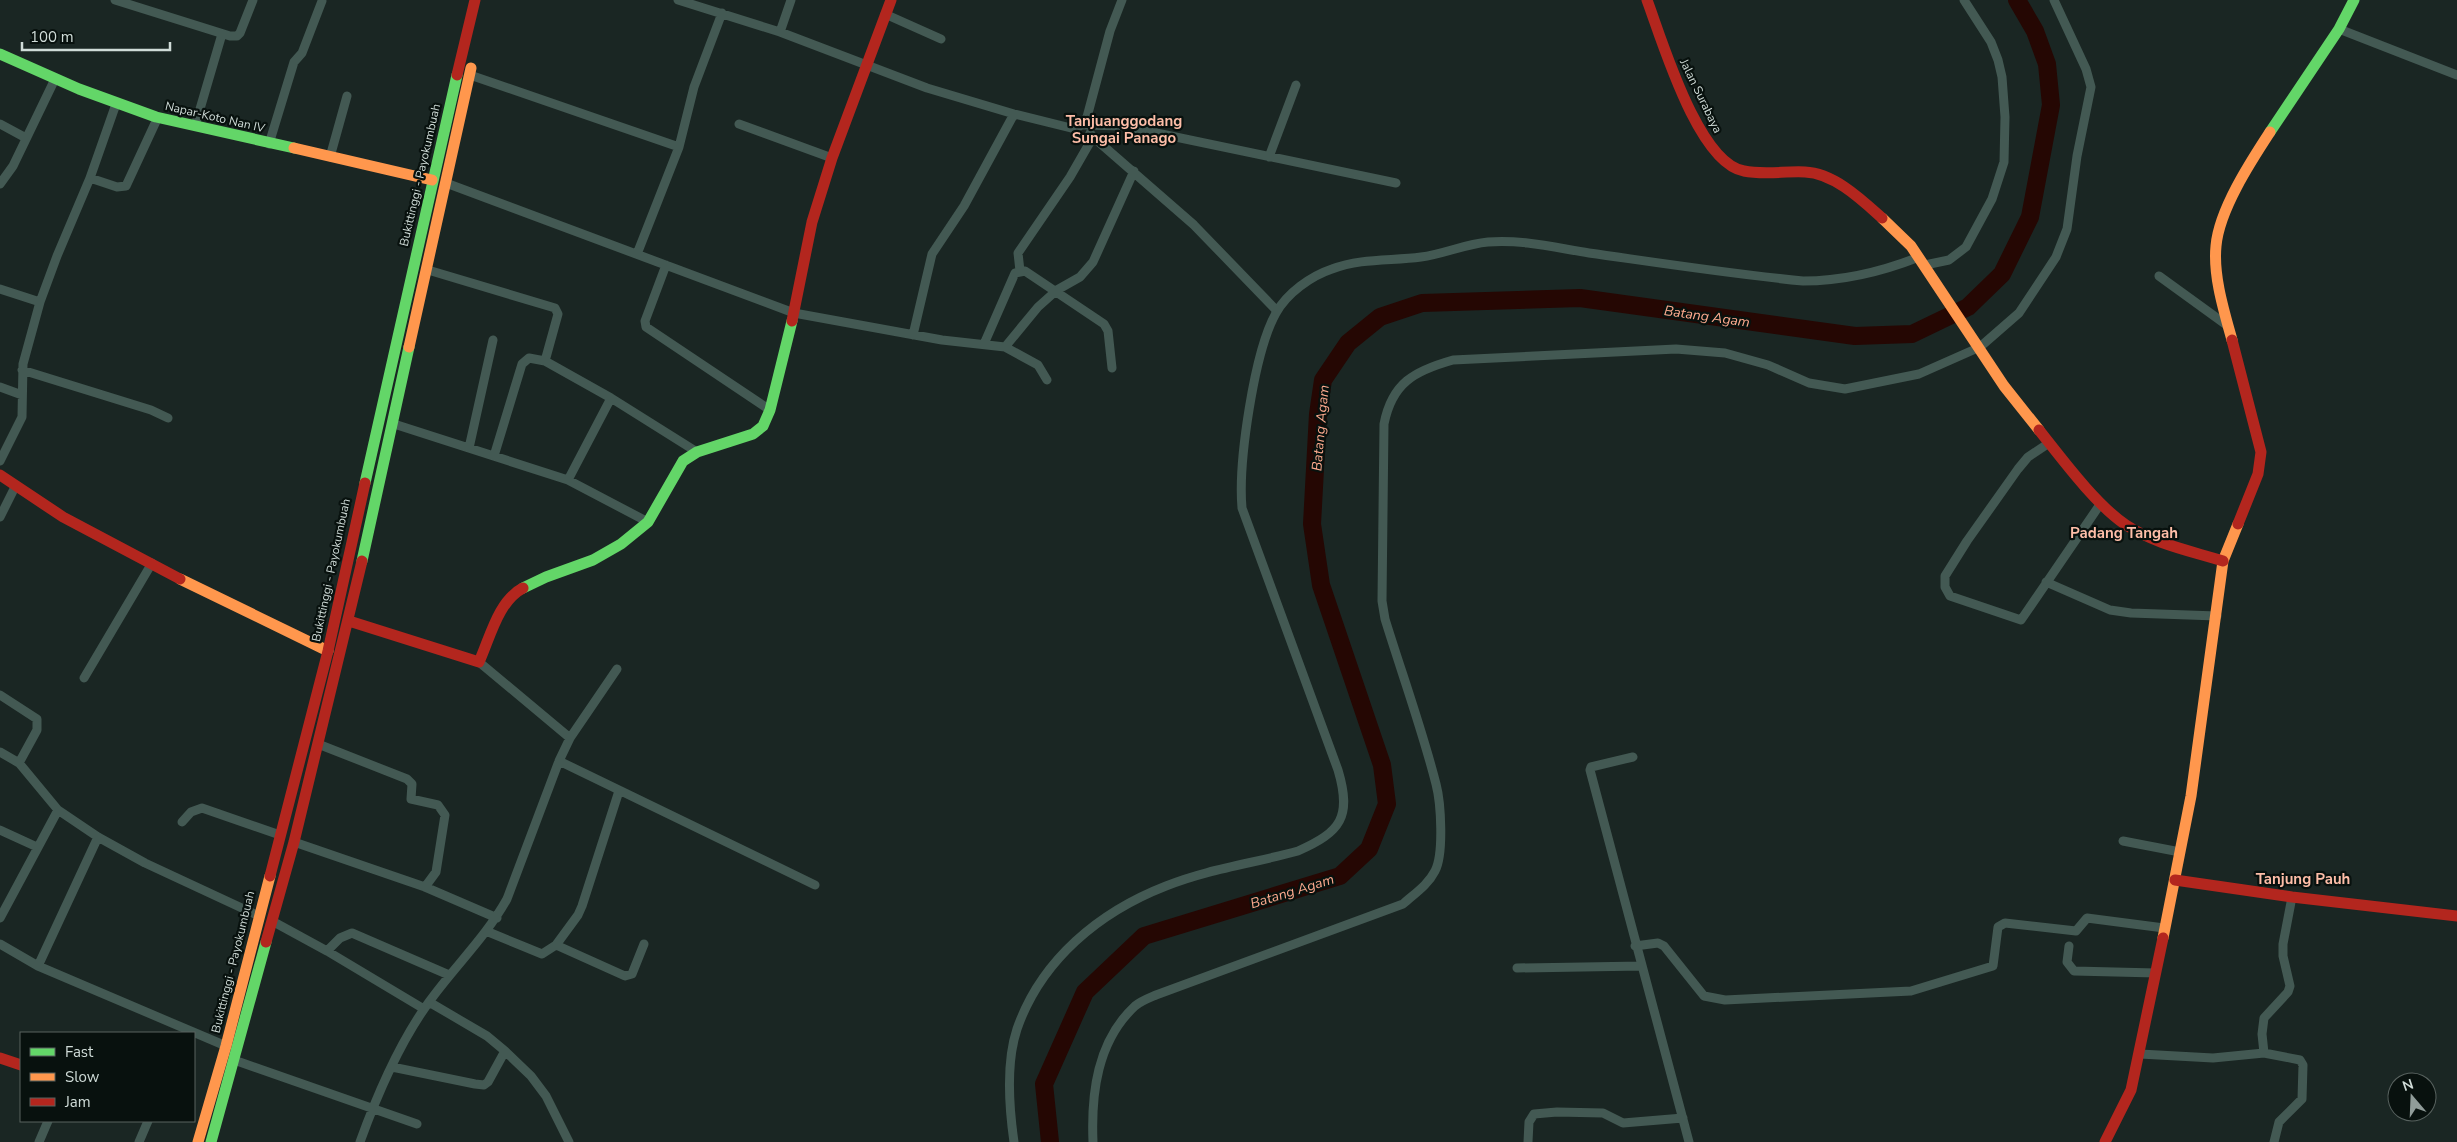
<svg xmlns="http://www.w3.org/2000/svg" width="2457" height="1142" font-family="'Nunito Sans',sans-serif">
<style>
.lines{fill:none;stroke-linecap:round;stroke-linejoin:round}
.river{stroke:#250703;stroke-width:18}
.street{stroke:#435953;stroke-width:9}
.fast{stroke:#63d668;stroke-width:11}
.slow{stroke:#ff974d;stroke-width:11}
.jam{stroke:#b3261e;stroke-width:11}
.labels{text-anchor:middle;stroke-width:4.5;stroke-linejoin:round;paint-order:stroke}
.street-label{font-size:12px;fill:#d0dcd8;stroke:#08110e}
.water-label{font-size:14px;font-style:italic;fill:#feab8f;stroke:#08110e}
.quarter-label{font-size:15px;font-weight:bold;fill:#febea8;stroke:#08110e}
</style>
<rect width="100%" height="100%" fill="#1a2623"/>
<g class="lines">
<path class="river" d="M1050 1142 1044 1084 1085 992 1144 936 1340 876 1369 849 1387 804 1382 765 1321 585 1312 524 1318 414 1323 380 1348 343 1380 317 1422 303 1580 298 1855 336 1912 334 1968 307 2002 274 2030 217 2051 105 2047 64 2035 31 2017 0"/>
<path class="street" d="M115 0 230 36H237L240 33 253 0
M678 0 780 32 927 88 1014 114 1071 128 1080 126 1087 117 1110 31 1122 0
M885 14 941 39
M2339 29 2457 75
M780 32 791 0
M470 75 679 147
M0 124 26 138
M739 124 832 158
M1085 125 1123 126 1396 183
M195 126 222 34
M1093 137 1194 225 1277 311
M269 144 294 62 302 53 322 1
M330 157 347 96
M1269 157 1296 85
M90 178 117 187 126 186 158 117
M446 183 794 313 942 340 1005 347 1038 365 1047 380
M0 184 13 166 55 79
M637 254 679 147 694 87 722 13
M666 265 645 321 646 327 770 410
M1925 265 1949 260 1966 247 1992 199 2004 162 2005 117 2002 77 1998 60 1991 42 1964 0
M428 270 555 308 558 314 545 361 611 398 697 452
M1020 271 1018 253 1070 177 1093 137 1090 133
M2159 276 2228 326
M0 289 40 302
M913 335 932 254 964 206 1014 114
M984 344 1015 273 1025 271 1104 324 1108 331 1112 368
M1005 347 1038 307 1057 290 1080 277 1093 262 1134 171
M22 370 151 410 168 418
M0 387 22 395
M394 424 568 480 648 522
M2049 443 2028 457 2018 469 1967 541 1945 576V587L1950 596 2021 620 2101 503
M469 448 493 340
M494 456 522 364 529 358 545 361
M0 461 22 417 23 364 40 302 57 256 90 178 116 104
M568 480 611 398
M0 517 16 485
M2046 582 2110 610 2131 613 2217 616
M84 678 152 563
M0 695 37 719V730L19 763
M570 738 617 669
M318 744 407 779 412 784 411 799 438 805 445 815 436 872 425 887
M0 752 19 763 58 810 98 837 145 863 259 916
M1633 757 1591 767 1590 770 1689 1142
M559 761 815 885
M182 822 191 812 202 808 280 835
M0 830 37 847
M2123 841 2180 852
M294 842 425 887 497 918
M0 918 58 810
M272 921 327 951 424 1009
M486 931 542 954 556 945 578 915 582 906 619 791
M0 944 38 966 226 1046
M556 945 625 976 632 974 644 944
M1635 946 1658 943 1664 946 1704 996 1725 1000 1911 991 1993 966 1998 927 2005 923 2076 931 2087 918 2164 928
M2069 946 2067 962 2074 971 2156 973
M327 951 340 938 352 933 449 975
M38 966 98 837
M1517 968 1642 966
M505 1051 531 1076 546 1096 569 1142
M2264 1053 2262 1034 2264 1018 2288 992 2290 986 2283 956V944L2292 897
M2140 1054 2213 1058 2264 1053 2300 1060 2303 1065 2302 1099 2279 1122 2274 1142
M234 1060 417 1124
M392 1067 475 1084 484 1085 488 1082 505 1051 487 1036 429 1002
M39 1142 48 1121
M139 1142 148 1121
M360 1142C377 1095 399 1043 429 1002 454 967 486 937 507 899L559 761 570 738 479 662
M1014 1142C1009 1107 1006 1062 1017 1029 1041 960 1099 912 1166 886 1208 869 1255 863 1298 851 1341 832 1352 817 1338 770L1242 508C1238 463 1254 352 1276 313 1287 293 1311 276 1332 269 1361 258 1391 261 1421 257 1444 254 1465 244 1488 242 1521 239 1557 248 1589 253 1660 263 1731 274 1803 281 1844 281 1881 272 1919 257
M1093 1142C1091 1094 1097 1041 1135 1006 1141 1001 1149 998 1156 995L1403 904C1414 894 1428 885 1435 871 1444 854 1441 803 1436 784 1422 729 1402 674 1385 619L1382 601 1384 424C1392 383 1414 371 1453 360L1676 349 1725 353 1768 365 1809 383 1845 389 1919 374 1980 347 2019 313 2056 257 2067 229 2077 156 2091 87 2086 69 2054 0
M1528 1142 1529 1122 1534 1114 1557 1112 1603 1113 1623 1123 1683 1118"/>
<path class="fast" d="M0 54 79 89 156 117 294 148
M2270 132 2339 29 2354 0
M365 483 457 75
M362 561 409 347
M523 588 546 577 593 560 621 544 648 522 683 461 697 452 753 434 763 426 770 410 792 321
M211 1142 266 942"/>
<path class="slow" d="M294 148 432 180
M1882 218 1911 246 2004 386 2039 430
M2232 340C2224 311 2213 276 2216 246 2219 210 2251 161 2270 132
M409 347 471 68
M180 579 328 651
M2163 938 2191 796 2223 561 2238 524
M198 1142 226 1046 270 876"/>
<path class="jam" d="M1647 0C1662 40 1698 163 1744 171 1763 175 1785 171 1805 172 1834 173 1862 200 1882 218
M457 75 475 0
M792 321 812 222 832 158 891 0
M2232 340 2261 452 2258 474 2238 524
M2039 430C2062 459 2096 505 2126 525 2155 544 2191 551 2223 561
M0 475 63 517 180 579
M349 621 479 662C490 638 498 601 523 588
M270 876 328 651 365 483
M2175 880 2292 897 2457 916
M266 942 294 842 362 561
M0 1058 21 1065
M2105 1142 2131 1090 2163 938"/>
</g>
<g class="labels">
<g class="street-label">
<text transform="translate(1701 96) rotate(64)" y="4">Jalan Surabaya</text>
<text transform="translate(215 117) rotate(13)" y="4">Napar-Koto Nan IV</text>
<text transform="translate(420 175) rotate(-77)" y="4">Bukittinggi - Payokumbuah</text>
<text transform="translate(331 570) rotate(-78)" y="4">Bukittinggi - Payokumbuah</text>
<text transform="translate(233 962) rotate(-76)" y="4">Bukittinggi - Payokumbuah</text>
</g>
<g class="water-label">
<text transform="translate(1707 316) rotate(8)" y="5">Batang Agam</text>
<text transform="translate(1320 428) rotate(-85)" y="5">Batang Agam</text>
<text transform="translate(1292 891) rotate(-17)" y="5">Batang Agam</text>
</g>
<g class="quarter-label">
<text x="1124" y="126">Tanjuanggodang<tspan x="1124" dy="17">Sungai Panago</tspan></text>
<text x="2124" y="538">Padang Tangah</text>
<text x="2303" y="884">Tanjung Pauh</text>
</g>
</g>
<rect x="20" y="1032" width="175" height="90" fill="#08110e" stroke="#58625f"/>
<rect x="30" y="1048" width="25" height="8" fill="#63d668" stroke="#58625f"/>
<text x="65" y="1057" font-size="15" fill="#d0dcd8">Fast</text>
<rect x="30" y="1073" width="25" height="8" fill="#ff974d" stroke="#58625f"/>
<text x="65" y="1082" font-size="15" fill="#d0dcd8">Slow</text>
<rect x="30" y="1098" width="25" height="8" fill="#b3261e" stroke="#58625f"/>
<text x="65" y="1107" font-size="15" fill="#d0dcd8">Jam</text>
<g transform="translate(2412 1097) rotate(341)"><circle r="24" fill="#08110e" stroke="#58625f"/>
<path d="M0-4L9 19L0 12L-9 19Z" fill="#909c99"/>
<text y="-8" font-size="14" font-weight="bold" text-anchor="middle" fill="#d0dcd8">N</text>
</g>
<path d="M22 42v8h148v-8" fill="none" stroke="#d0dcd8" stroke-width="2.5"/>
<text x="30" y="42" font-size="15" fill="#d0dcd8" stroke="#08110e" stroke-width="4" paint-order="stroke">100 m</text>
</svg>
